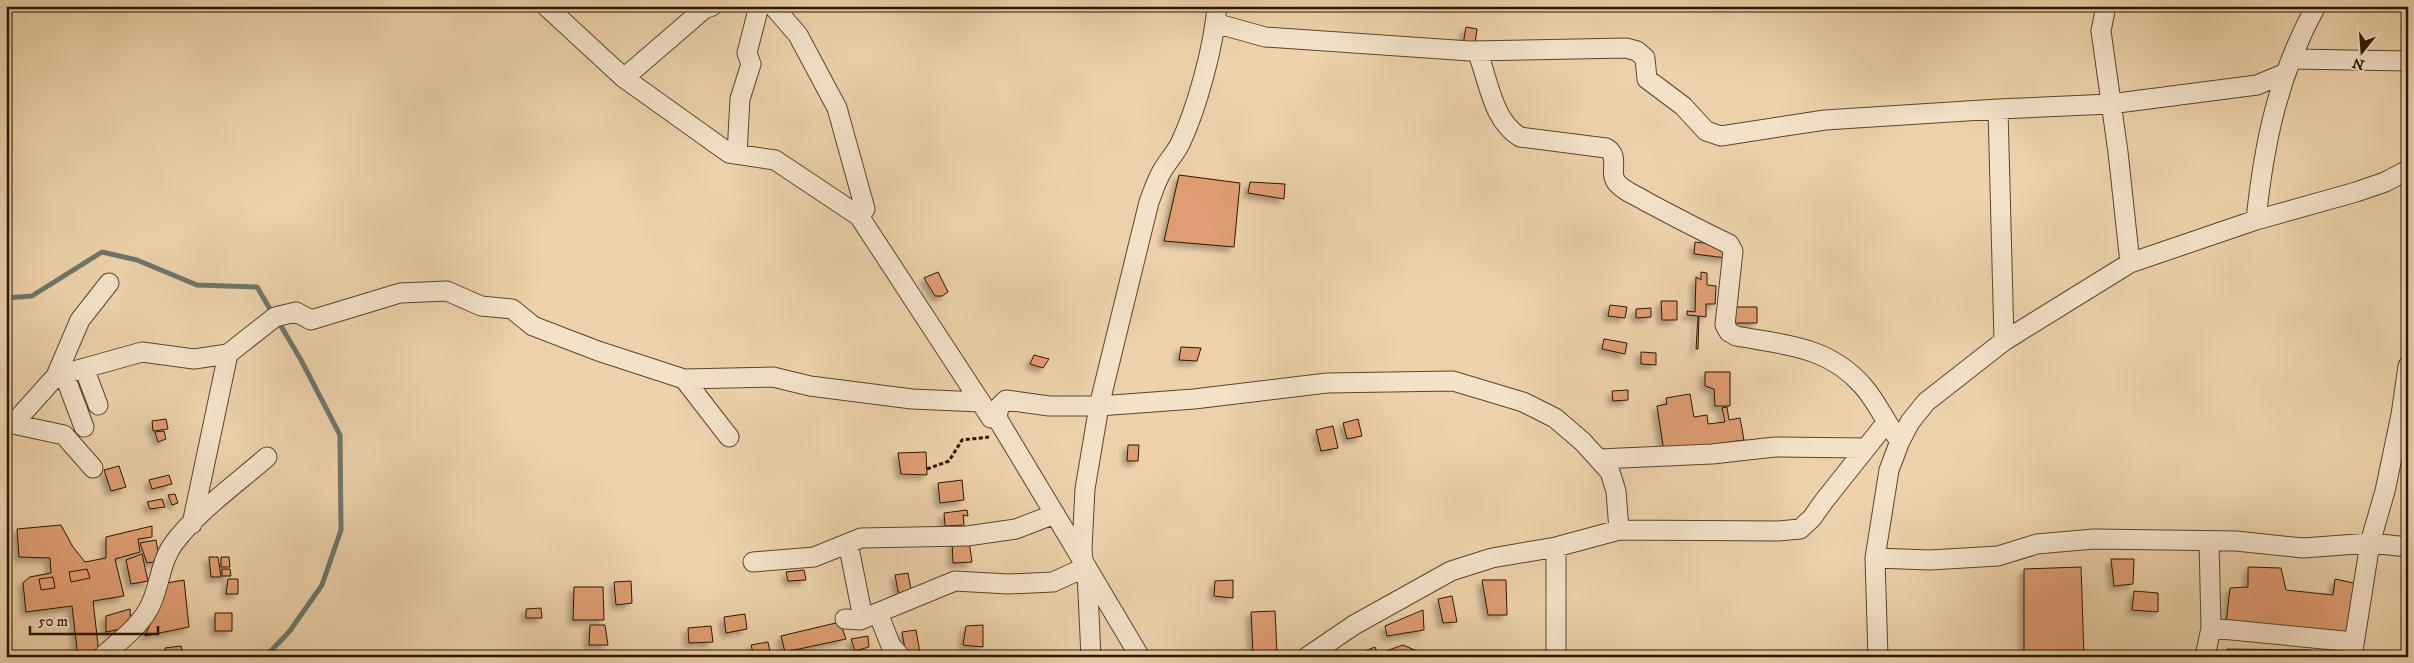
<svg xmlns="http://www.w3.org/2000/svg" width="2414" height="663" font-family="'IM FELL DW Pica',serif">
<style>
.lines{fill:none;stroke-linecap:round;stroke-linejoin:round}
.stream{stroke:#6e766b;stroke-width:5}
.building{fill:#e09d73;stroke:#2a1701;filter:url(#shadow)}
.street-casing{stroke:#5a462b;stroke-width:21}
.path{stroke:#2a1701;stroke-width:3;stroke-dasharray:4 2.5;stroke-linecap:butt}
.street{stroke:#f3e1c8;stroke-width:19}
</style>
<defs>
<filter id="shadow"><feDropShadow dx="-4.5" dy="4.5" stdDeviation="2.5" flood-color="#0004"/></filter>
</defs>
<rect width="100%" height="100%" fill="#ecd1aa"/>
<filter id="stains"><feTurbulence type="fractalNoise" baseFrequency=".004" numOctaves="4"/><feColorMatrix values="0 0 0 0 .2 0 0 0 0 .09 0 0 0 0 .02 0 0 0 .5 -.17"/></filter>
<radialGradient id="worn" r=".72"><stop offset=".6" stop-color="#630" stop-opacity="0"/><stop offset="1" stop-color="#630" stop-opacity=".3"/></radialGradient>
<g class="lines">
<path class="stream" d="M6 298 32 296 102 252 137 260 197 285 257 287 273 314
M265 657 289 632 322 585 341 530 340 435 301 360 278 321"/>
</g>
<path class="building" d="M1466 27 1477 29 1474 51H1462Z
M1179 175 1240 183 1234 247 1164 241Z
M1250 182 1285 184 1284 199 1248 193Z
M1695 242 1727 246 1726 258 1694 254Z
M938 272 948 292 942 296H935L924 278Z
M1701 272 1707 273V285L1716 286 1715 304H1706V317L1699 316 1698 349H1696L1698 316 1687 315V311L1695 312 1696 277 1701 280Z
M1661 301H1677V320H1662Z
M1610 305 1627 307 1625 318 1608 316Z
M1735 307H1757V323H1735Z
M1651 308V317L1636 318V309Z
M1604 339 1627 343 1625 354 1602 349Z
M1181 347 1201 348 1197 361 1179 360Z
M1641 352 1656 353V365L1641 364Z
M1034 355 1049 359 1043 368 1030 364Z
M1705 372H1730V406H1715L1714 389 1705 386Z
M1628 390V400L1613 401 1612 391Z
M1690 394 1694 417 1707 415 1708 424 1725 422 1722 408 1727 407 1729 420 1740 418 1744 440 1664 452 1657 406 1667 404 1666 398Z
M166 419 168 429 153 431 152 421Z
M1358 419 1362 436 1347 439 1343 423Z
M1333 426 1338 448 1321 451 1316 430Z
M164 431 166 439 158 442 155 432Z
M1128 445H1139L1138 461H1127Z
M926 452 927 475 901 474 898 453Z
M119 466 126 487 111 491 104 470Z
M169 475 172 484 152 489 149 480Z
M962 480 964 500 940 503 938 483Z
M175 494 178 503 172 505 168 495Z
M162 499 165 507 150 509 147 502Z
M967 510 968 516 963 515 964 525 945 526 944 513Z
M61 525 73 547 85 562 106 558V537L152 526V537L138 539 140 552 115 559 124 596 93 601 99 653 78 657 72 606 26 612 23 583 30 577 51 573 50 558 19 557 17 529Z
M156 540 160 561 147 563 140 543Z
M952 541H969L972 562 953 563Z
M142 554 148 581 131 584 126 560Z
M209 557H218L221 577H211Z
M221 557H229L230 567H221Z
M2111 559H2134L2133 584 2114 586Z
M2081 567 2084 656 2024 657V569Z
M2248 567 2281 568 2286 590 2333 595 2335 579 2358 584 2349 638 2226 624 2230 588 2248 587Z
M87 569 90 578 71 582 69 572Z
M222 569H230L231 576H222Z
M804 570 806 580 788 581 786 572Z
M908 573 912 595 899 596 895 575Z
M53 577 55 588 41 590 39 579Z
M228 579H238V594H226Z
M184 580 189 627 145 636 167 583Z
M1233 580V598L1214 596 1215 581Z
M1482 580H1506L1507 615H1488Z
M631 581 632 603 616 605 614 582Z
M574 587H603L604 620H573Z
M2134 591 2158 593V612L2132 610Z
M1452 596 1457 622 1443 623 1438 599Z
M541 608 542 618H526V609Z
M130 609 131 627 106 632V616Z
M1423 610 1424 630 1387 636 1385 626Z
M1275 611 1277 653H1253L1251 612Z
M215 613H232V631H215Z
M745 614 747 629 726 633 724 617Z
M840 622 846 639 785 652 781 636Z
M590 625H605L608 645H589Z
M983 625V647L963 645 966 626Z
M711 626 713 642 689 643 688 628Z
M916 630 920 653 906 655 902 632Z
M868 636 869 647 855 651 851 639Z
M768 642 771 657H754L751 645Z
M1403 645 1417 651 1419 657H1385L1383 652Z
M181 646 183 654 166 657 165 648Z
M1375 647 1379 657H1351Z
M2227 649 2310 650V657H2227Z"/>
<g class="lines">
<defs>
<path id="street" d="M546 6 624 78 729 153 775 160 859 216 991 418H997
M773 6 798 35 837 108 865 209 859 216
M2106 6 2101 31 2118 152 2130 263
M1215 23 1265 37 1470 51 1626 48 1637 51 1645 58 1647 79 1683 106 1706 131 1721 136 1825 120 1998 109 2110 104 2257 85 2286 73
M1477 51C1489 81 1492 120 1520 137L1606 148C1622 157 1606 174 1619 185 1626 192 1637 196 1645 201 1673 216 1700 230 1729 244L1733 251 1725 325 1729 332 1736 336C1785 345 1828 346 1863 386 1878 403 1886 424 1900 441
M2293 59 2408 61
M624 78 704 9 712 6
M1998 109 2004 341
M737 154 740 99 751 64 747 53 759 6
M2256 220C2264 143 2278 75 2316 6
M109 283 80 320 56 376 142 352 194 359 228 354
M84 368 98 405
M64 374 84 427
M56 376 13 424 64 435 93 468
M729 437 684 379 773 377 810 386 912 399 981 402
M1599 459 1712 454 1775 447 1866 448
M192 524 228 354 275 317 296 312 311 320 400 293 447 291 481 306 512 309 533 326 598 351 684 379
M848 543 863 618
M1875 558 1930 560 1998 556 2037 544 2094 539 2236 541 2303 548 2370 543 2408 547
M1083 561 997 418 999 407 1006 400 1049 406H1099L1194 399 1327 383 1453 381 1523 402 1555 418 1583 442 1610 472 1616 491 1619 530
M753 562 814 557 861 538 967 536 1016 529 1055 514
M1087 572 1091 657
M878 613 891 646 901 657
M845 619 860 620 955 581 1008 584 1053 582 1086 567
M2211 628 2354 642
M102 657C119 641 141 626 151 604 160 584 161 560 174 543 199 510 236 484 267 457
M1140 657 1083 561 1082 548 1085 489 1099 406 1149 202C1153 192 1156 182 1161 173 1166 163 1175 154 1180 144 1197 108 1214 46 1217 6
M1307 657 1354 625 1451 571 1492 558 1556 547 1619 530 1778 531 1800 529 1812 518 1824 501 1886 423
M1556 657V547
M1878 657 1875 558 1889 470 1900 441 1910 422 1926 402 2004 341 2130 263 2256 220 2356 192 2385 182 2408 170
M2205 657 2211 628 2209 541
M2352 657 2370 543 2385 491 2401 415 2408 366"/>
</defs>
<use href="#street" class="street-casing"/>
<path class="path" d="M927 469 949 461 962 440 989 437"/>
<use href="#street" class="street"/>
</g>
<rect width="2414" height="663" fill="none" stroke="#ecd1aa" stroke-width="25"/>
<rect x="8" y="8" width="2399" height="648" fill="none" stroke="#2a1701" stroke-width="2.5"/>
<rect x="12" y="12" width="2389" height="638" fill="none" stroke="#2a1701"/>
<g transform="translate(2362 52) rotate(197)" stroke="#f3e1c8" stroke-width="4" paint-order="stroke">
<path d="M0-4L9 19L0 12L-9 19Z" fill="#2a1701"/>
<text y="-8" font-size="14" font-weight="bold" text-anchor="middle" fill="#2a1701">N</text>
</g>
<path d="M30 626v8h128v-8" fill="none" stroke="#2a1701" stroke-width="2.5"/>
<text x="38" y="626" font-size="15" fill="#2a1701" stroke="#f3e1c8" stroke-width="4" paint-order="stroke">50 m</text>
<rect width="100%" height="100%" filter="url(#stains)"/>
<rect width="100%" height="100%" fill="url(#worn)"/>
</svg>
